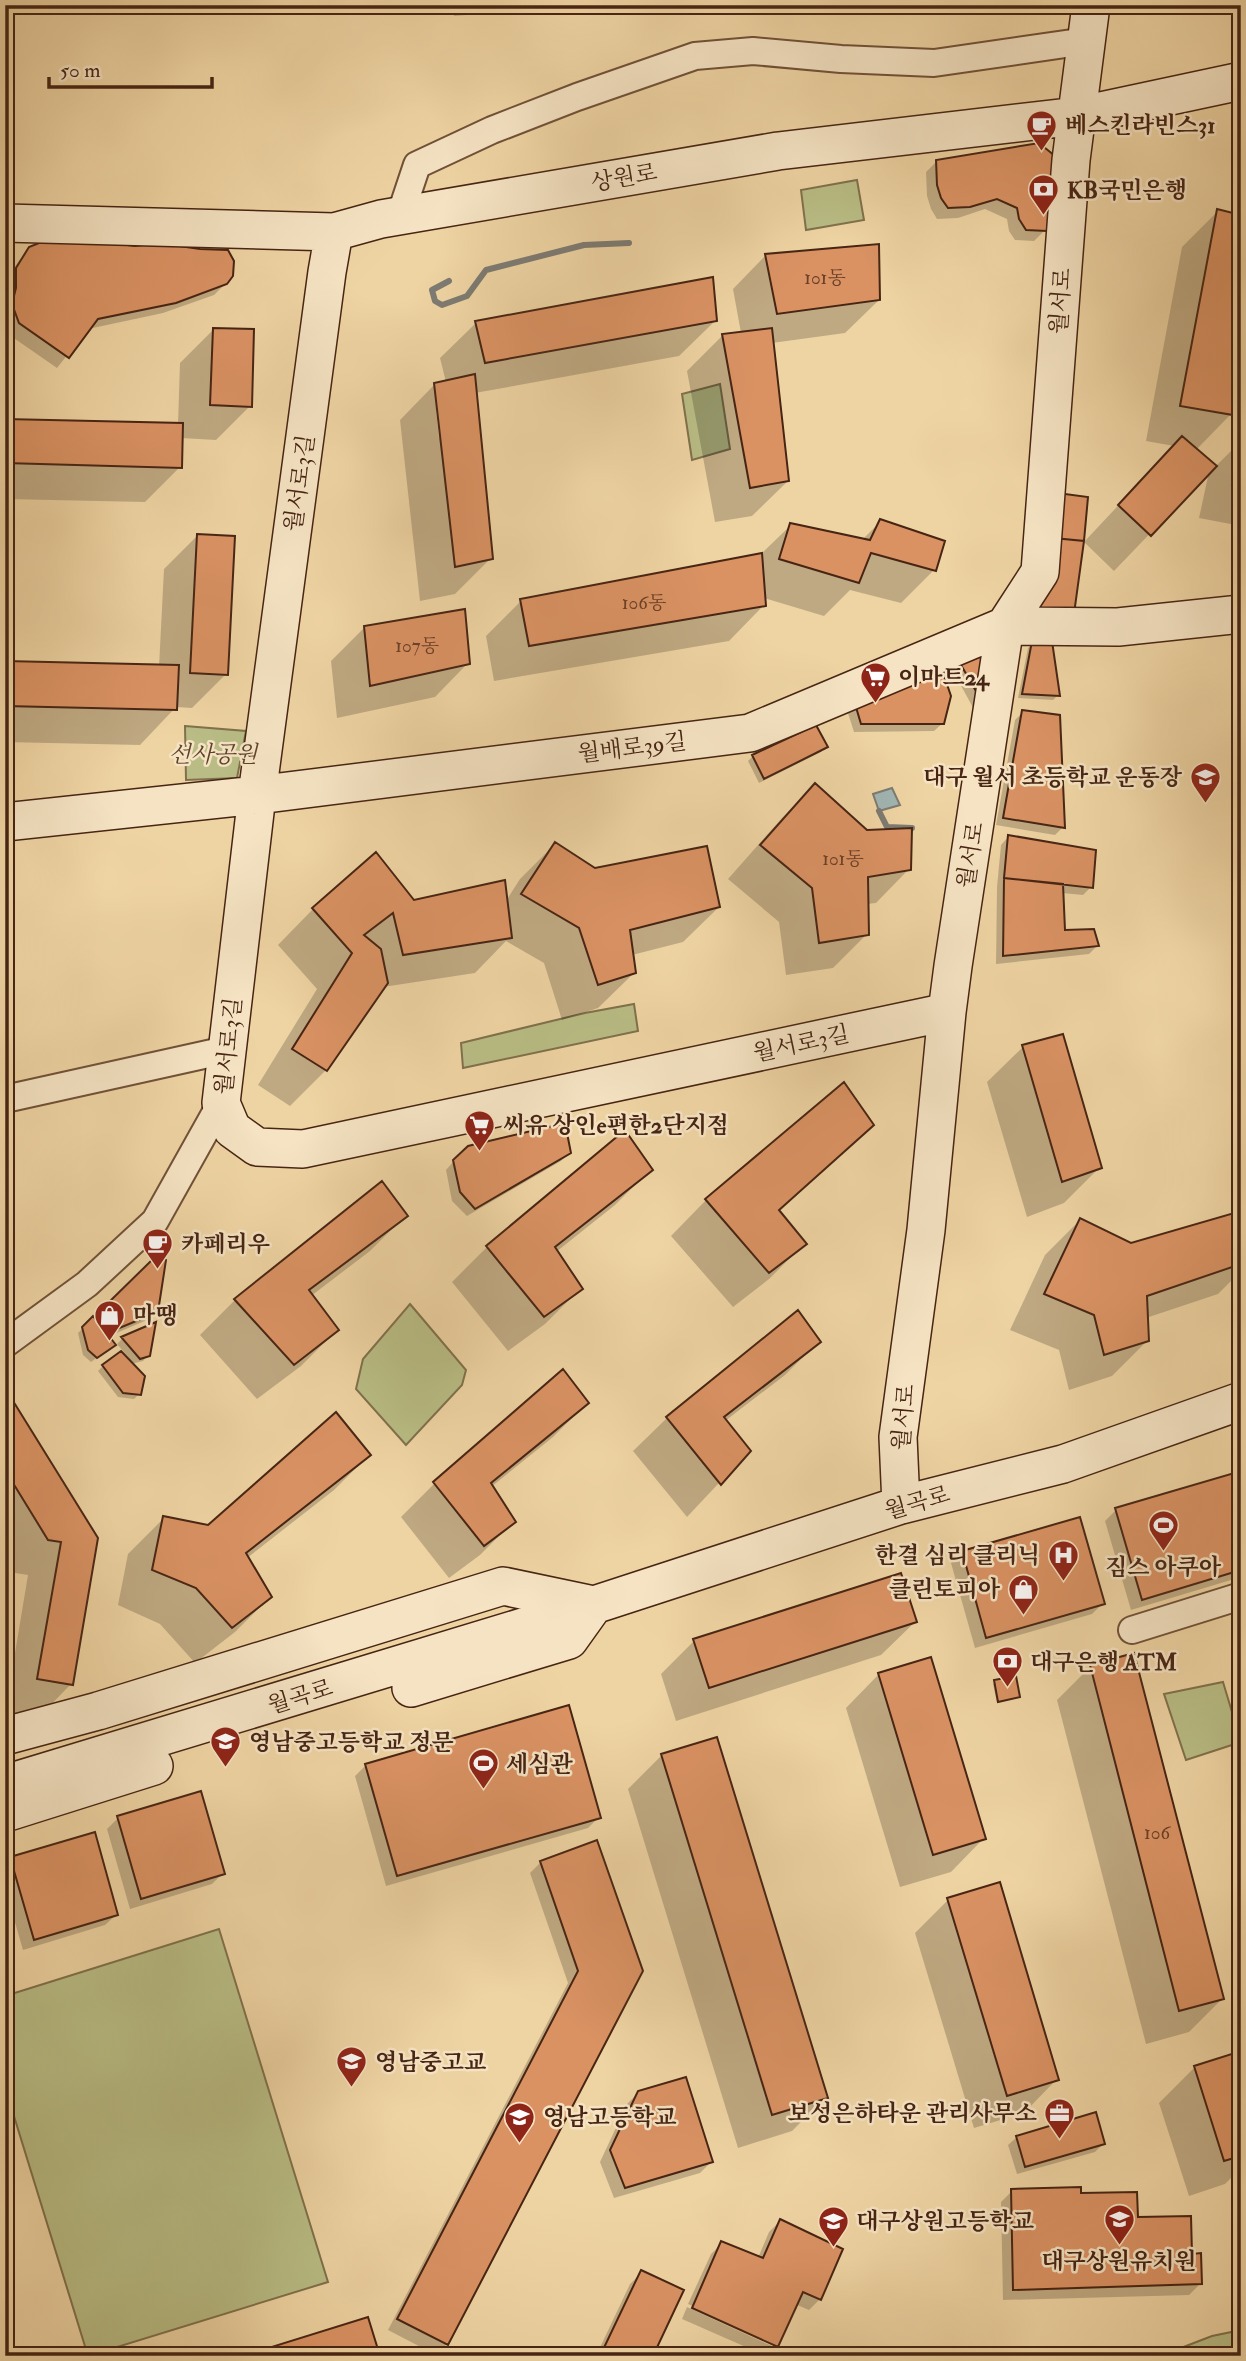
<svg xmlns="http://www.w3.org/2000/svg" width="1246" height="2361" font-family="'IM FELL Double Pica','Noto Serif KR',serif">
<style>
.green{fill:#b9bd85;stroke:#80714c;stroke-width:2}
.water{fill:#a1b5b3;stroke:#7d7b73;stroke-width:2}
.shadow{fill:#0003;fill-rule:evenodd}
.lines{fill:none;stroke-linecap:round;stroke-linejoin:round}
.stream{stroke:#7d7b73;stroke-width:6}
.building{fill:#da9263;stroke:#472514;stroke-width:2}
.street-casing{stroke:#715138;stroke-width:30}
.secondary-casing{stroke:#472514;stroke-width:40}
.street{stroke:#f5e3c3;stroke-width:26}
.secondary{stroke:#f5e3c3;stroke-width:37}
.labels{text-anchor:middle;stroke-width:5;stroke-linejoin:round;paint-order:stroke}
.number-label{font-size:19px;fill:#6c4028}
.poi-label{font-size:23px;font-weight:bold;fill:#472514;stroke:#f5e3c3;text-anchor:start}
.street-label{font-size:23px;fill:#472514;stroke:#f5e3c3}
.park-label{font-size:23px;font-style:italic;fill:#5e432b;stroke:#f5e3c3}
</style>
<rect width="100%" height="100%" fill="#efd4a3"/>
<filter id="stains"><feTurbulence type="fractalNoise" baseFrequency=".00286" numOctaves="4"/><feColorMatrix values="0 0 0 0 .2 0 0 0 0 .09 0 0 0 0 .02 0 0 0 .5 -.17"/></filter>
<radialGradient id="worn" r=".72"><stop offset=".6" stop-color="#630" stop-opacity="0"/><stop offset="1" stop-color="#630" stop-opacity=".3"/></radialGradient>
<path class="green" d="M857 180 864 220 806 230 801 190Z
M720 384 730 449 692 460 682 394Z
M185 726 246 731 237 778 186 780Z
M634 1004 638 1031 463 1068 461 1043 585 1013Z
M410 1304 466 1370 462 1385 406 1445 356 1389 363 1359Z
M1223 1682 1241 1742 1186 1760 1164 1694Z
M219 1929 328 2282 88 2356 5 2087V1996Z
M1241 2330V2356H1160L1212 2336Z"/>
<path class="water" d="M892 788 900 805 879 811 873 794Z"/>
<path class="shadow" d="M454 5H502L493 13 454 16Z
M1039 145 1046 229 1034 241 1015 240 1009 231 1007 219 985 209 958 218 937 219 931 209 927 196 926 172 937 161Z
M1218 211 1231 414 1196 450 1215 467 1241 441V526L1199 518 1209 472 1114 571 1084 542 1174 446 1146 441 1182 247Z
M30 249 226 283 214 295 163 313 88 329 57 368 8 334 5 325V280L19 261Z
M766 255 879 300 845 333 772 343 788 481 752 516 715 522 687 371 723 335 741 333 733 289Z
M715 321 679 356 475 393 491 558 455 594 420 601 400 420 435 384 446 382 440 358 476 323ZM436 409H439L442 438H439Z
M214 329 250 406 216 440 181 438 180 467 145 502 5 499V421L178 425 180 363Z
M881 521 934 570 901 603 850 590 824 616 764 598V605L729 641 494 681 486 636 521 601 760 555 791 525 862 540Z
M197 536 226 674 192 708 176 707 140 745 5 742V663L159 667 164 569Z
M365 627 468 663 435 697 337 718 331 661Z
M1033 643 1058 695 1053 700 1018 698 1028 648Z
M961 657 983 706 976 713 954 673 952 666Z
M854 699 943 723 934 731 854 732 846 707Z
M1023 712 1063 827 1055 835 996 825 1015 720Z
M826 747 821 752 759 783 748 761 753 756Z
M815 785 909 869 876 903 867 904V934L833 968 786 975 779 922 728 879 782 818Z
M1009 836 1091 887 1083 895 1062 893 1063 932 1097 946 1089 954 996 964 997 887 1001 845Z
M555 844 595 870 719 907 683 942 632 955 634 973 598 1008 562 1020 544 963 506 941 475 973 383 987 326 1070 290 1106 258 1085 317 989 278 945 313 909 413 901H506L520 879Z
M1023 1047 1100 1167 1064 1203 1027 1217 987 1082Z
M844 1084 872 1125 779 1212 804 1244 769 1279 733 1307 671 1236 706 1200Z
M569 1153 561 1161 467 1216 452 1201 446 1170 454 1161Z
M650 1170 615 1205 556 1252 580 1289 545 1324 508 1351 452 1282 487 1247Z
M1241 1212V1271L1218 1294 1146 1318 1148 1340 1112 1376 1069 1390 1059 1350 1010 1330 1045 1255 1080 1220 1131 1245Z
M406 1215 370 1251 311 1296 337 1330 301 1366 257 1399 200 1335 235 1300Z
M158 1258 156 1311 147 1320 107 1337 114 1345 91 1362 83 1355 78 1333 92 1319 98 1326 101 1324 96 1317Z
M154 1325 148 1355 143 1361 131 1364 139 1394 134 1399 118 1397 98 1371 103 1366 127 1360 129 1358 117 1344 122 1339Z
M818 1342 785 1375 725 1421 749 1451 687 1517 633 1451 667 1418Z
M5 1391 96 1539 71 1684 38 1718 5 1713 28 1575 15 1573 5 1558Z
M587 1403 553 1437 491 1487 513 1522 480 1555 449 1578 401 1517 435 1483Z
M369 1455 334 1490 247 1558 270 1597 235 1632 195 1663 160 1624 118 1605 128 1554 164 1518 208 1527Z
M1241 1473V1577L1131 1610 1105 1521 1116 1510Z
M962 1552 1103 1603 1092 1614 975 1648 951 1563Z
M915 1622 881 1655 676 1721 661 1674 694 1641Z
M1091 1666 1222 1999 1189 2032 1146 2044 1057 1700Z
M879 1674 984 1838 951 1872 900 1887 846 1708Z
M995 1682 1018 1697 997 1703 993 1684Z
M716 1739 826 2097 792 2131 738 2148 628 1789 661 1756Z
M366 1765 599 1817 588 1828 386 1886 355 1776Z
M118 1818 223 1873 212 1884 130 1909 107 1829Z
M11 1859 116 1915 105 1925 23 1950 5 1888V1864Z
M541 1862 641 1971 447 2344 436 2355 388 2330 568 1983 530 1873Z
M948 1900 1057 2079 1024 2113 974 2128 915 1933Z
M1241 2053V2168L1225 2184 1189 2196 1159 2103 1195 2067Z
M639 2092 711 2162 700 2173 614 2198 600 2162 627 2104Z
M1017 2137 1103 2144 1095 2152 1017 2174 1008 2145Z
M1012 2191 1080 2195 1136 2219 1190 2256 1200 2284 1189 2295 1003 2300 1001 2202Z
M780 2221 820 2299 809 2310 795 2304 777 2346 766 2356 682 2319 687 2307 774 2347V2343L688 2304 711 2254 722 2243 758 2258 769 2232Z
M641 2273 651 2356H596L630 2284Z"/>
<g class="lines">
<path class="stream" d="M449 281 432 290 435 301 442 305 467 296 486 270 584 245 629 243
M879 811 887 827 912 828"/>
</g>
<path class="building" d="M1039 143 1055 156 1053 222 1047 231 1026 230 1019 219 1017 208 997 199 970 207 948 208 941 198 937 185 936 160Z
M1217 209 1241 215V382L1233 415 1180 406Z
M49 239 112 243 135 246 159 243 200 249 228 250 234 261 233 276 227 284 176 303 98 319 69 358 19 323 12 304 16 288V268L29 247Z
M879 244 880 300 777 314 765 254Z
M713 277 717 321 485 363 475 321Z
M213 328 254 329 252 407 210 405Z
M772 328 789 481 750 488 722 334Z
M475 374 493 559 455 567 434 383Z
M5 419 183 423 182 468 5 463Z
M1182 436 1217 466 1151 536 1118 505Z
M1241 442V487L1232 485Z
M1050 492 1088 497 1084 541 1043 537Z
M880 519 945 541 936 571 871 553 859 583 779 559 790 523 870 540Z
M197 534 235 536 228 675 190 673Z
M1043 537 1084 541 1074 614 1037 611Z
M762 553 766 606 529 646 520 599Z
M465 609 470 664 370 686 364 626Z
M991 641 985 707 961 665 960 656Z
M1032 641H1052L1060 696 1022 694Z
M5 661 179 665 177 710 5 706Z
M940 664 951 696 944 724H861L853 697Z
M1022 710 1060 715 1065 828 1003 818Z
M816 725 828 747 764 779 752 755Z
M815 783 867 830 912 828 911 870 868 877 869 935 819 943 812 888 760 845Z
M1008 835 1096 850 1093 888 1004 878Z
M555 842 595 868 707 846 720 907 630 930 636 973 598 985 579 928 521 894Z
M376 852 414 900 505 880 512 938 403 955 393 913 364 935 381 949 388 983 327 1071 292 1049 352 953 312 908Z
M1004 878 1063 884 1065 930 1094 929 1099 946 1003 956Z
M1063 1034 1102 1168 1062 1182 1022 1045Z
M844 1082 874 1125 779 1210 807 1244 769 1273 705 1199Z
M565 1123 571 1153 475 1209 460 1192 453 1160 468 1146Z
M625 1130 653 1170 555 1247 583 1289 544 1317 486 1246Z
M382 1181 408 1216 309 1290 339 1330 294 1365 234 1299Z
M1241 1211V1264L1147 1296 1149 1341 1104 1355 1094 1315 1044 1294 1080 1218 1131 1243Z
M157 1255 166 1260 158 1312 117 1329 103 1308Z
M798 1310 821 1342 724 1417 751 1451 721 1485 666 1417Z
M93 1316 116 1345 97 1358 88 1350 82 1327Z
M156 1322 150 1356 140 1359 121 1337Z
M121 1351 145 1376 141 1395 123 1393 102 1365Z
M563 1369 589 1403 491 1483 516 1522 484 1546 433 1482Z
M5 1388 98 1538 73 1685 37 1679 61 1542 48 1540 5 1470Z
M336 1412 371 1455 246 1553 272 1597 232 1628 196 1588 152 1570 163 1516 208 1525Z
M1241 1471V1570L1142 1600 1115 1508Z
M1080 1517 1105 1604 986 1638 962 1551Z
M901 1573 917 1622 709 1688 693 1639Z
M1134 1653 1224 1999 1179 2011 1090 1665Z
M931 1657 986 1839 933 1855 878 1673Z
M1016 1676 1020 1697 998 1702 994 1680Z
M569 1705 601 1818 397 1876 365 1764Z
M717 1737 828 2098 772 2115 661 1754Z
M201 1791 225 1874 141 1899 117 1816Z
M95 1832 118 1915 34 1940 10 1857Z
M597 1840 643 1971 448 2345 397 2319 578 1971 540 1861Z
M1000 1882 1059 2080 1007 2096 947 1898Z
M1241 2051V2156L1224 2161 1194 2066Z
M686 2077 713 2162 625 2188 610 2150 638 2091Z
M1096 2112 1105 2144 1025 2167 1016 2136Z
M1081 2187V2193L1137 2192 1138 2217 1191 2216 1192 2254 1201 2253 1202 2284 1013 2290 1011 2189Z
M780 2219 843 2249 821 2300 803 2292 778 2347 692 2308 721 2241 763 2258Z
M641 2270 684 2290 653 2356H600Z
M368 2317 380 2356H243Z"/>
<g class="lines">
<defs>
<path id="street" d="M400 216 417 165 492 130 577 97 695 56 753 51 841 59 934 63 1086 41
M5 1099 226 1050
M5 1344 87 1284 155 1221 221 1103
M1132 1630 1241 1596"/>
<path id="secondary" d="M5 223 334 232 381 219 778 151 1077 116 1241 81
M334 232 327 272 257 795 221 1103 232 1129 257 1147 303 1149 947 1012
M5 822 257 795 750 733 1005 626 1118 627 1241 614
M901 1505 898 1437 926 1230 947 1012 953 966 1005 626 1040 572 1071 160 1091 5
M411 1688 569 1640 594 1605
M5 1736 98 1711 503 1586 594 1605 901 1505 1063 1464 1241 1401
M5 1784 592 1606
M5 1813 154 1766"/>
</defs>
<use href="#street" class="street-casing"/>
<use href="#secondary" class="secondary-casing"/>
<use href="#street" class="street"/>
<use href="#secondary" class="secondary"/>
</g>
<defs>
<symbol id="cafe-pin" viewBox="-11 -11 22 30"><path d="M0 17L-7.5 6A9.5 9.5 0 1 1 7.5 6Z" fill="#8f2418" stroke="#f5e3c3"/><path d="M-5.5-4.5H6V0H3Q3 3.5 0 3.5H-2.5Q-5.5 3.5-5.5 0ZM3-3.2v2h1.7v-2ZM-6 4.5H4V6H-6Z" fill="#fff"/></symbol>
<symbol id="bank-pin" viewBox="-11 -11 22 30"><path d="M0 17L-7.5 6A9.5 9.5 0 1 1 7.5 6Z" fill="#8f2418" stroke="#f5e3c3"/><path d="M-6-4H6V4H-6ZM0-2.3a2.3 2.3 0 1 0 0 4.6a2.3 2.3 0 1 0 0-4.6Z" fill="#fff"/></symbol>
<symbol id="supermarket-pin" viewBox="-11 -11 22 30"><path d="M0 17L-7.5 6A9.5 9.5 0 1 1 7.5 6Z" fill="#8f2418" stroke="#f5e3c3"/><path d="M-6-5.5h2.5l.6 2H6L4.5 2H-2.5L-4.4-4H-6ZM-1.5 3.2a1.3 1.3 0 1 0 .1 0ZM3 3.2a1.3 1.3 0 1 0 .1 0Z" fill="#fff"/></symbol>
<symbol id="school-pin" viewBox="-11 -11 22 30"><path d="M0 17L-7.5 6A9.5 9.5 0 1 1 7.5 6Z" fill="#8f2418" stroke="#f5e3c3"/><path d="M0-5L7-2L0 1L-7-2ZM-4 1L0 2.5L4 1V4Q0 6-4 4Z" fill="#fff"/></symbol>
<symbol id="shop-pin" viewBox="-11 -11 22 30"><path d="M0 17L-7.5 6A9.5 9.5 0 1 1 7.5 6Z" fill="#8f2418" stroke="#f5e3c3"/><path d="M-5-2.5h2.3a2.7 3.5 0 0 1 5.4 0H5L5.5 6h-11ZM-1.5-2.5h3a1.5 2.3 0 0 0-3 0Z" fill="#fff"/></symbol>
<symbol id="stadium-pin" viewBox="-11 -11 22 30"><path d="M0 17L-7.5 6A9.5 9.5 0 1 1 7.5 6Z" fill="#8f2418" stroke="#f5e3c3"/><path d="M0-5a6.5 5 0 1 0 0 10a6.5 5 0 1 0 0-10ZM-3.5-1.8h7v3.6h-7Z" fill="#fff"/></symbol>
<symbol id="hospital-pin" viewBox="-11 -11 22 30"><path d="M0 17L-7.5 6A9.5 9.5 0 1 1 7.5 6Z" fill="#8f2418" stroke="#f5e3c3"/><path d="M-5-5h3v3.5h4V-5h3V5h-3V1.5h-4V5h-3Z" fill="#fff"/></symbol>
<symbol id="office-pin" viewBox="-11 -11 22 30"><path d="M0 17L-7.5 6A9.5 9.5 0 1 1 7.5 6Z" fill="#8f2418" stroke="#f5e3c3"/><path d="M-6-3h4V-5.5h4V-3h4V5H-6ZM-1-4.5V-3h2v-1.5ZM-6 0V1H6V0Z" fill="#fff"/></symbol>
</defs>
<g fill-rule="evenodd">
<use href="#cafe-pin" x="1024" y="108" width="35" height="47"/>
<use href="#bank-pin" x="1026" y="172" width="35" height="47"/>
<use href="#supermarket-pin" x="858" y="660" width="35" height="47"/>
<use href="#school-pin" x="1188" y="760" width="35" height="47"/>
<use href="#supermarket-pin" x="462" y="1108" width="35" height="47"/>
<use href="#cafe-pin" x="140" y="1226" width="35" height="47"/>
<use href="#shop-pin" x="92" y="1298" width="35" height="47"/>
<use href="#stadium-pin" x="1146" y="1508" width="35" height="47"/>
<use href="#hospital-pin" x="1046" y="1538" width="35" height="47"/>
<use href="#shop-pin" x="1006" y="1572" width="35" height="47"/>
<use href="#bank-pin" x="990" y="1644" width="35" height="47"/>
<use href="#school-pin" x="208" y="1724" width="35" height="47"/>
<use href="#stadium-pin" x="466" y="1746" width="35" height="47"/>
<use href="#school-pin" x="334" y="2044" width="35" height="47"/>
<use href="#office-pin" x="1042" y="2096" width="35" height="47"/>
<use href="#school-pin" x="502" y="2100" width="35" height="47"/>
<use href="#school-pin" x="1102" y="2202" width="35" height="47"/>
<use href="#school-pin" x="816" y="2204" width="35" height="47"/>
</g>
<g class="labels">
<g class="number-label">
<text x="825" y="284">101동</text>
<text x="644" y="609">106동</text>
<text x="417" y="652">107동</text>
<text x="843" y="865">101동</text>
<text x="1157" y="1839">106</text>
</g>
<g class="poi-label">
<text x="1065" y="133">베스킨라빈스31</text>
<text x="1067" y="198">KB국민은행</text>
<text x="898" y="685">이마트24</text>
<text x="1182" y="785" text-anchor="end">대구 월서 초등학교 운동장</text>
<text x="503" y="1133">씨유 상인e편한2단지점</text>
<text x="181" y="1252">카페리우</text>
<text x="133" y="1323">마땡</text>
<text x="1040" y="1563" text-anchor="end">한결 심리 클리닉</text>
<text x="1163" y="1575" text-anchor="middle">짐스 아쿠아</text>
<text x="1000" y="1597" text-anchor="end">클린토피아</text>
<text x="1030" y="1670">대구은행 ATM</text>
<text x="249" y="1750">영남중고등학교 정문</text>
<text x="506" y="1772">세심관</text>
<text x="375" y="2070">영남중고교</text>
<text x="1037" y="2121" text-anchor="end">보성은하타운 관리사무소</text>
<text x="543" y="2125">영남고등학교</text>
<text x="856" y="2229">대구상원고등학교</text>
<text x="1119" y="2269" text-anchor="middle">대구상원유치원</text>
</g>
<g class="street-label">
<text transform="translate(624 177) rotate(-10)" y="8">상원로</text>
<text transform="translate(1060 301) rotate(-86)" y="8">월서로</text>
<text transform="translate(299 483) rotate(-82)" y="8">월서로3길</text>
<text transform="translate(632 747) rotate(-7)" y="8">월배로39길</text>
<text transform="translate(970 855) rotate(-81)" y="8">월서로</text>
<text transform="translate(801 1043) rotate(-12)" y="8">월서로3길</text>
<text transform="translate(228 1046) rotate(-84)" y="8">월서로3길</text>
<text transform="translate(903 1417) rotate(-85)" y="8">월서로</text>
<text transform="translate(917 1502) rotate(-16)" y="8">월곡로</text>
<text transform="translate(300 1696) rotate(-17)" y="8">월곡로</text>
</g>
<g class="park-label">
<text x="213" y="762">선사공원</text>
</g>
</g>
<rect width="1246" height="2361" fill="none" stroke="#efd4a3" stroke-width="28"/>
<rect x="7" y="7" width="1232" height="2347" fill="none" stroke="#472514" stroke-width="3.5"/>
<rect x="14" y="14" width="1218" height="2333" fill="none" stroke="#472514" stroke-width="2"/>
<path d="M49 77v10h163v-10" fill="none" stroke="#472514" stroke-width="3.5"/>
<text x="60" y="77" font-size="21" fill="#472514" stroke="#f5e3c3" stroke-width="5" paint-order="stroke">50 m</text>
<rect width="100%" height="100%" filter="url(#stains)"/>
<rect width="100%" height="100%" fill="url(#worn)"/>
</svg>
